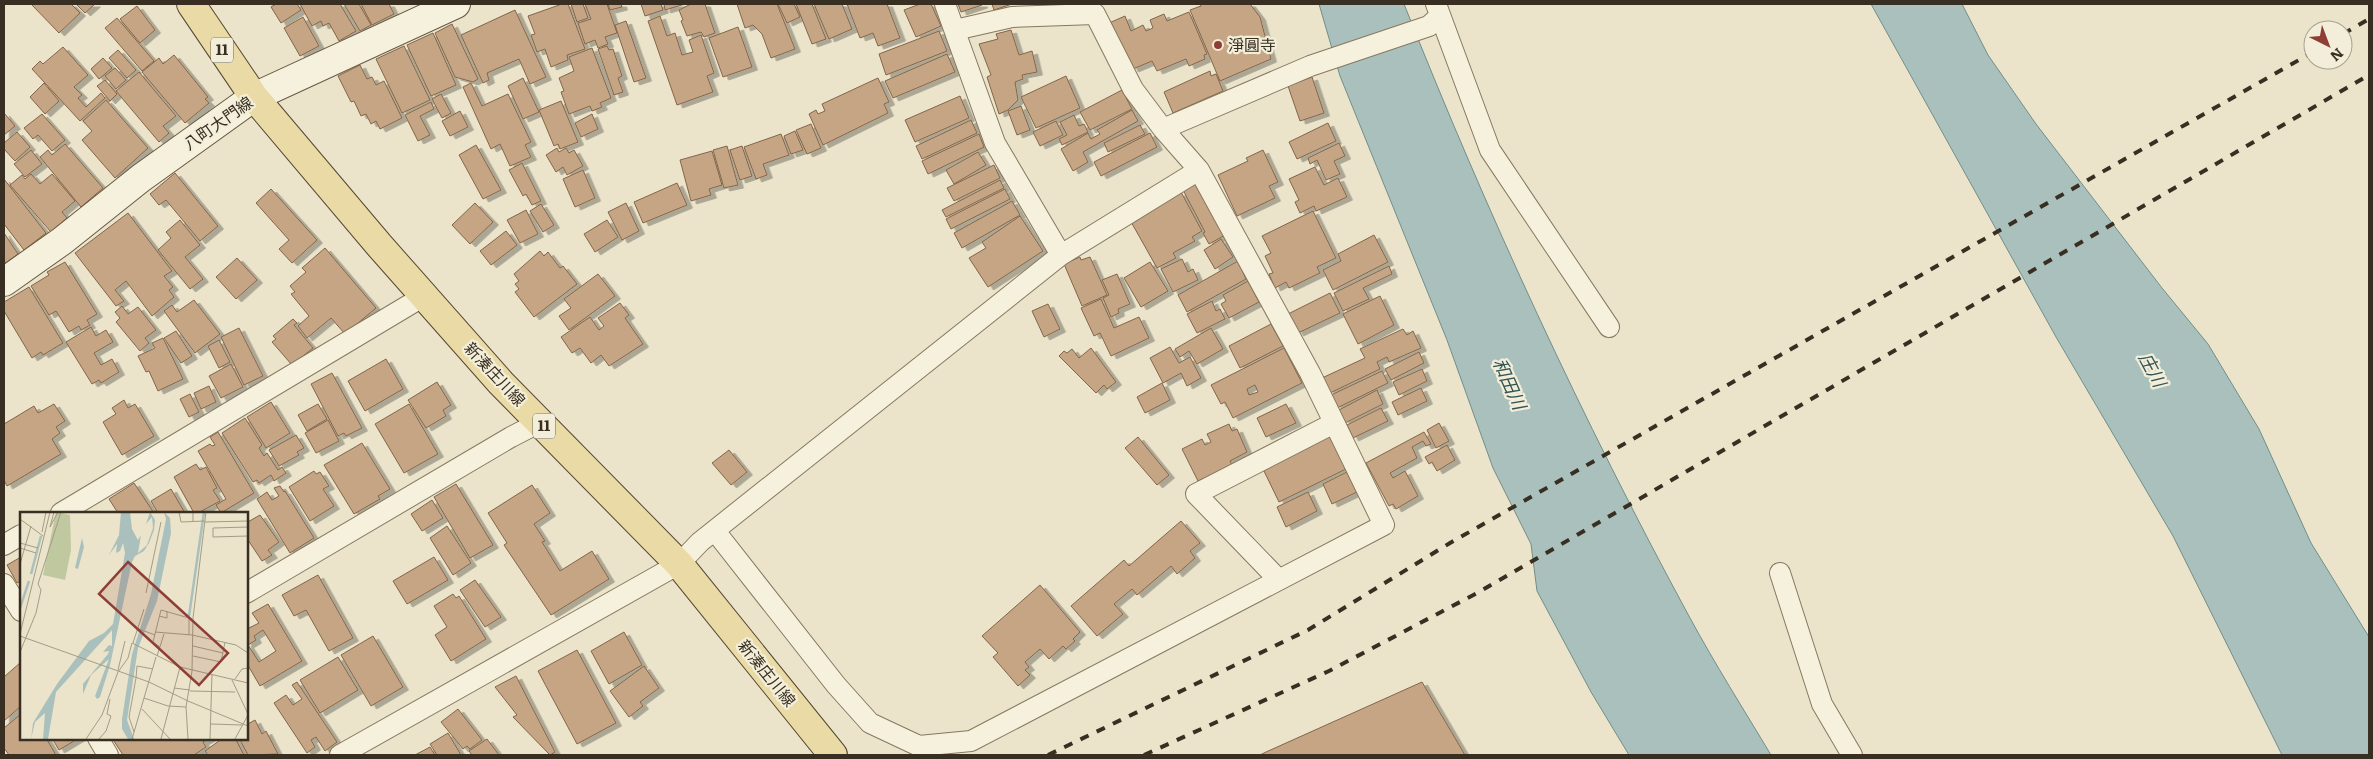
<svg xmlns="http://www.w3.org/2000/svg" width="2373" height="759" font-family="Literata,'Noto Sans JP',serif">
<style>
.water{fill:#aac0bc;stroke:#718e89}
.building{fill:#c5a584;stroke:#836548;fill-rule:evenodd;filter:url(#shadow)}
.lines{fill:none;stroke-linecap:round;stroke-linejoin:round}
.minor-casing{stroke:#867860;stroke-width:22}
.secondary-casing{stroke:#685943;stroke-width:30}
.primary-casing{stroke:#554633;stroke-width:30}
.minor{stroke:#f6f1dd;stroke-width:20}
.secondary{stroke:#f6f1dd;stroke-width:28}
.primary{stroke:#eadba6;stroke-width:28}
.rail{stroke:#382f22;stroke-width:4;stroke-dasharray:9 9;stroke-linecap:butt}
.poi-dot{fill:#8f3e36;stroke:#f3eed9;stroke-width:2}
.labels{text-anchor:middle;stroke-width:4.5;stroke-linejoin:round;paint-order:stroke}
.shield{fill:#f3eed9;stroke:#706859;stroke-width:1}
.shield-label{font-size:15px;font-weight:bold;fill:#382f22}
.poi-label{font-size:16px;fill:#382f22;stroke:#f3eed9;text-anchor:start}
.street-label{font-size:16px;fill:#382f22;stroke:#f3eed9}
.water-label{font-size:18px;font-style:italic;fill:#335556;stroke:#f3eed9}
.inset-river{fill:none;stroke:#aac0bc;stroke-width:2.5}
.inset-road{fill:none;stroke:#a39c87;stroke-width:1}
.view{fill:#8f3e36;fill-opacity:0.15;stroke:#8f3e36;stroke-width:2.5}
.inset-edge{fill:none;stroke:#382f22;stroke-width:2.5}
</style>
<defs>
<filter id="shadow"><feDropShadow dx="5.5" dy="3" stdDeviation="0" flood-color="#0004"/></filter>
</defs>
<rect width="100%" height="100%" fill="#ebe4ca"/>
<path class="water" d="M1319 4H1404C1487 213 1582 419 1690 618 1715 664 1744 710 1771 755H1629L1591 692 1537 591 1531 544 1493 468 1447 340 1340 76Z
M1871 4H1962L1988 55 2036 124 2162 288 2208 344 2259 429 2311 543 2369 637V755H2282L2173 536 2056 337Z"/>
<path class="building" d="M31 4H71L80 13 59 33Z
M76 4H95L85 13Z
M276 4H297L301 10 281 23 271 7Z
M300 4H340L356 31 339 41 329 23 323 26 321 21 312 26Z
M344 4H359L371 25 360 31Z
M361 4H389L394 14 372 25Z
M562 4H568L585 49 567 55 568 60 551 67 545 49 537 52 531 35 535 34 528 16Z
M571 4H583L588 18 577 22Z
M585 4H607L617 33 605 37 608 44 598 48 595 40 585 44 578 23 591 19Z
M608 4H621L622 7 610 10Z
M641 4H661L663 10 645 16Z
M664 4H685L665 10Z
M691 4H705L715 33 704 37 701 32 687 36 681 21 683 20 679 10Z
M737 4H777L795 49 771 58 762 34 753 25 745 28Z
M778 4H794L800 17 787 23Z
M796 4H812L826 39 812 44Z
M814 4H842L852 29 829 39Z
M847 4H887L900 38 878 46 873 33 860 38Z
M920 4H931L941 26 916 37 904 10Z
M958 4H982V5L961 12Z
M992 4H1012L994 10Z
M1200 4H1250L1260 17 1271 59 1220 81 1190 10 1201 6Z
M137 6 155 30 140 43 120 19Z
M515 10 546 77 530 84 519 59 487 73 489 80 483 83 461 35Z
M1189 12 1207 54 1204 55 1205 59 1189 66 1186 59 1157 71 1152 61 1133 69 1109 23 1125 16 1131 31 1143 25 1146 31 1153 28 1150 20 1164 14 1167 21Z
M660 16 667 36 675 33 682 55 693 52 689 40 701 35 714 73 707 76 713 92 677 105 648 21Z
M303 17 319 46 300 56 284 28Z
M117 18 154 61 142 71 105 28Z
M626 21 646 78 634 82 615 25Z
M452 24 478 79 473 82 455 77 435 33Z
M738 27 752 67 723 77 709 38Z
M1011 30 1019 55 1032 51 1037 72 1022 75 1023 79 1015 82 1018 100 1008 110 999 114 987 77 991 75 979 44 998 39 996 34Z
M939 31 947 51 886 75 879 54Z
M433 33 456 85 431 96 407 45Z
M404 46 430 100 402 113 376 59Z
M607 46 609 50 613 49 622 76 618 78 623 92 614 95 598 49Z
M63 47 88 75 74 87 82 95 78 98 86 107 101 93 105 98 80 121 32 69 40 61 43 64Z
M592 48 611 98 600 103 602 107 592 111 590 106 569 114 561 92 564 91 559 78 574 71 569 57Z
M118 50 136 70 127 78 109 58Z
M947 54 955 72 893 98 885 81Z
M174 55 208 97 205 99 209 103 185 123 142 72 159 58 163 64Z
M103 58 112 68 99 79 91 69Z
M360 65 367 79 372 77 376 85 384 81 402 118 380 129 376 121 371 124 366 114 361 116 354 101 351 102 338 76Z
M115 68 126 80 116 89 105 76Z
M1210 71 1211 76 1216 74 1223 91 1173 113 1164 92Z
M139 72 176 116 163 126 169 133 159 142 116 91Z
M1066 76 1080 108 1036 128 1021 97Z
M1312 77 1324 113 1300 121 1288 86Z
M523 78 539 112 523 119 508 86Z
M878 78 889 102 884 104 888 113 823 145 809 114 816 110 818 114 825 111 822 104Z
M105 80 117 94 110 101 97 86Z
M44 83 59 101 45 114 30 97Z
M471 83 482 106 508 94 531 142 525 145 531 157 510 166 500 144 491 149 463 87Z
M1122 90 1132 109 1090 130 1080 112Z
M441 94 451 113 442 118 432 99Z
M960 96 969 118 915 142 905 120Z
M106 100 148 148 115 178 82 140 92 131 83 121Z
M561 101 578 142 560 149 558 144 554 146 539 110Z
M431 102 434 109 420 116 430 135 418 141 405 115Z
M1021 106 1030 130 1017 135 1008 111Z
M1132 110 1138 121 1083 152 1088 162 1073 171 1061 149 1088 133 1091 139 1100 134 1097 130Z
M460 111 468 127 450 136 442 121Z
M4 113 15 126 4 135Z
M42 114 65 140 52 151 38 135 33 139 24 128Z
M592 114 598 129 581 137 575 123Z
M1074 115 1079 126 1084 124 1088 132 1062 145 1059 139 1067 135 1060 122Z
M971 120 977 133 922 159 916 146Z
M1056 121 1063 135 1040 146 1033 132Z
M1328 123 1336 141 1297 159 1289 142Z
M811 124 821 148 807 154 796 130Z
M1140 125 1145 134 1108 152 1104 143Z
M795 131 803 150 791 154 784 136Z
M17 132 30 147 15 161 4 149V143Z
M1150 133 1157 147 1101 176 1094 162Z
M781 134 789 155 763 164 767 175 756 179 744 147Z
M979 134 984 147 928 174 922 161Z
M1339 143 1345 156 1334 161 1340 174 1326 180 1317 160 1310 164 1308 158Z
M65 144 103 188 81 207 40 157 48 150 52 155Z
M476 145 501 190 483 199 459 155Z
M727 146 738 185 724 188 713 150Z
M742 146 752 176 740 180 730 150Z
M557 148 559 152 566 148 569 153 574 150 583 166 567 175 563 167 556 172 546 155Z
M31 150 42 164 25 177 14 164Z
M1263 150 1278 182 1269 186 1275 198 1237 216 1218 175 1248 161 1246 158Z
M712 151 722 185 709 189 711 195 691 201 680 160Z
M978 152 986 165 954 184 946 170Z
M522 163 541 201 532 205 526 194 523 196 509 170Z
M994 165 1000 178 954 201 947 188Z
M1315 167 1324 185 1338 178 1347 197 1316 211 1314 206 1300 213 1295 202 1299 200 1289 179Z
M583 170 595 198 575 207 563 179Z
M175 173 218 226 200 241 166 200 159 205 150 194Z
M31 174 40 184 52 174 75 201 62 212 67 218 51 232 10 185 22 175 25 179Z
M4 179 46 233 24 250 4 224Z
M1000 180 1004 188 946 217 942 210Z
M677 183 687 205 643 223 634 202Z
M1195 183 1197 188 1201 185 1227 234 1209 244 1203 233 1205 232 1183 190Z
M271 189 317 240 292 263 279 249 289 240 256 203Z
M1005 189 1010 199 951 229 946 219Z
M1181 192 1202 231 1192 237 1195 241 1173 253 1176 258 1157 268 1130 220Z
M1012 201 1020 215 962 248 954 233Z
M475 203 493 222 470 244 452 225Z
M626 203 639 231 622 240 608 212Z
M541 204 554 225 543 232 530 211Z
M526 210 538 234 520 243 507 220Z
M1313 211 1336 258 1317 267 1320 273 1289 288 1286 282 1275 288 1269 274 1273 273 1265 256 1271 253 1262 236Z
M128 213 172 271 164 276 173 287 169 290 174 297 152 316 126 281 115 290 124 301 116 306 75 253Z
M1020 216 1043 251 988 287 969 258 986 248 982 242Z
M180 220 200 245 185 257 203 279 190 289 158 250 171 238 166 232Z
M607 220 618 237 595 252 584 234Z
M506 231 517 245 491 265 480 251Z
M4 233 18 254 4 264Z
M1374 235 1388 262 1333 290 1323 270 1341 261 1338 254Z
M1221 239 1233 257 1215 269 1204 250Z
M325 248 376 308 345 334 331 318 307 338 298 326 309 316 291 294 295 292 290 286 306 272 302 268Z
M540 251 544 256 548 252 560 268 563 266 577 284 534 317 515 292 519 289 515 284 519 281 514 274Z
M1080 257 1081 260 1090 257 1107 295 1082 306 1064 264Z
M237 258 257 280 236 299 216 277Z
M1182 259 1188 272 1193 269 1198 280 1173 292 1161 269Z
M1238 261 1246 279 1187 312 1178 295Z
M65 262 97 314 87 320 90 325 81 330 79 326 69 332 56 311 49 315 31 286 49 275 47 272Z
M1150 262 1168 291 1141 307 1124 278Z
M1389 266 1392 274 1363 288 1369 299 1343 311 1334 293Z
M598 274 615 296 569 330 559 316 571 308 564 299Z
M1117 274 1130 304 1118 309 1119 313 1111 317 1103 298 1109 295 1102 280Z
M1248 281 1259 302 1229 318 1221 304 1226 301 1223 295Z
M29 287 63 343 43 355 41 352 32 358 4 311V302Z
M1330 293 1340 313 1298 333 1288 314Z
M1380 296 1394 325 1358 344 1343 314Z
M1101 299 1114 328 1139 317 1149 338 1111 356 1100 333 1094 336 1081 308Z
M194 300 220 334 195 353 164 311 172 305 177 312Z
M1212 301 1216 311 1220 309 1225 319 1197 333 1187 314Z
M620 303 629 315 625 318 643 344 609 366 601 355 591 363 580 348 572 353 561 337 590 317 599 330 604 326 598 318Z
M1048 304 1060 329 1044 337 1032 311Z
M122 306 128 314 138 307 156 330 145 338 149 343 140 351 116 322 120 318 115 312Z
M293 319 297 323 294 325 313 348 292 365 272 342 276 339 273 336Z
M1271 324 1283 346 1240 368 1229 346Z
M91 327 96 336 106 330 113 342 94 353 101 365 112 359 119 372 101 383 99 380 92 384 66 342Z
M239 328 263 376 244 385 221 337Z
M1211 328 1223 349 1197 364 1189 351 1180 357 1175 349Z
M1403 329 1407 335 1413 331 1421 348 1389 362 1387 357 1377 362 1380 369 1330 393 1322 378 1365 358 1360 349Z
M176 331 192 356 181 363 164 338Z
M163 338 183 379 158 391 149 371 146 372 138 356 155 348 152 343Z
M219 340 230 362 219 368 208 346Z
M1170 347 1179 363 1190 357 1201 378 1187 386 1181 373 1163 383 1150 358Z
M1091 348 1116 382 1107 389 1104 385 1096 393 1059 356 1064 351 1067 353 1072 349 1079 358Z
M1284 348 1302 383 1233 418 1225 402 1221 404 1211 385ZM1255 385 1258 392 1249 395 1247 389Z
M1419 352 1424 363 1391 380 1385 369Z
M386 359 403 389 365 411 348 381Z
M231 364 243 387 221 398 209 376Z
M1422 369 1427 381 1399 395 1393 382Z
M1382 371 1388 383 1337 408 1331 395Z
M332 373 362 428 346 436 344 433 338 436 311 384Z
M437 382 451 405 443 410 446 416 426 428 408 400Z
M1162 383 1170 400 1145 413 1137 397Z
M209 386 216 402 201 409 194 393Z
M1421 388 1427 401 1398 415 1392 402Z
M1377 390 1383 404 1345 423 1339 410Z
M190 394 199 412 189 417 180 399Z
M124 400 128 408 135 404 154 436 122 455 103 422 116 414 112 408Z
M271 402 290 433 266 448 247 417Z
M54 404 65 421 56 427 60 433 52 439 61 454 7 486 4 480V424L34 406 38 413Z
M318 404 327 419 307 431 298 415Z
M409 404 438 454 404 473 375 424Z
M1286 404 1296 423 1266 437 1257 418Z
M1381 408 1388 421 1353 438 1347 425Z
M245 418 262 445 259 448 264 456 267 453 278 470 282 467 286 473 274 481 271 475 259 483 257 480 253 482 222 433Z
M328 420 339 441 316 453 305 433Z
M1439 423 1449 441 1436 448 1427 430Z
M1229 424 1232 431 1237 429 1247 452 1230 461 1232 465 1198 481 1182 449 1202 439 1205 445 1211 442 1207 434Z
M218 432 254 493 221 513 216 505 226 499 198 451 210 444 212 446 215 445 210 437Z
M1424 432 1431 444 1426 446 1423 441 1412 447 1417 458 1390 473 1393 478 1405 471 1418 496 1396 509 1393 504 1389 506 1366 463Z
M1331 434 1348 468 1279 502 1263 469Z
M296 435 304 448 297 452 299 455 279 466 269 450Z
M1138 437 1169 475 1157 485 1125 448Z
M362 443 390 489 378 496 380 499 354 514 324 465Z
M1447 445 1455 460 1437 471 1432 462 1429 464 1425 457Z
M729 450 747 472 731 485 712 463Z
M196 464 200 470 206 467 217 488 213 490 220 501 198 513H194L174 477Z
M314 471 316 474 320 472 329 486 323 489 334 506 310 521 289 487Z
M1347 472 1357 492 1332 504 1323 484Z
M134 483 154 513H118L109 499Z
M456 484 493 545 470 558 434 497Z
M532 485 550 513 534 524 545 541 542 542 560 571 592 551 609 579 551 615 504 545 507 543 488 513Z
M280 486 284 492 285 491 314 538 290 553 257 499 267 492 272 500 279 496 274 488Z
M171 489 185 513H158L151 501Z
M1308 492 1317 511 1286 527 1277 507Z
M432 500 443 518 422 531 411 514Z
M260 515 279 542 268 550 272 555 262 561 246 537V523Z
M1181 521 1200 543 1190 551 1195 558 1177 574 1171 566 1137 595 1132 589 1114 604 1123 614 1097 636 1071 606 1124 560 1129 566Z
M447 526 471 563 453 575 430 538Z
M21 557V581L17 583 7 565Z
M434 557 448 580 407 604 393 581Z
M318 575 353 638 329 651 306 610 294 616 282 595Z
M475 580 501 617 485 627 460 590Z
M1040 585 1080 632 1073 639 1075 641 1066 649 1063 646 1049 659 1040 649 1025 662 1029 667 1025 670 1030 675 1018 686 993 657 998 653 982 636Z
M453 594 456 598 459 596 486 639 451 661 435 635 447 627 434 606Z
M268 604 302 661 260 686 246 662V623L249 628 259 623 252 613ZM263 630 276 651 259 662 248 645 256 640 254 636Z
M624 632 642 665 609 684 591 651Z
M373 636 403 687 371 706 341 655Z
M577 650 616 723 577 744 538 671Z
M338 657 358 690 320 713 300 680Z
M21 662V706L4 721V677Z
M644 666 659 688 640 702 643 706 629 717 610 691Z
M516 676 555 752 550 755 513 717 517 715 495 687Z
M297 682 337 742 325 751 316 737 311 740 315 747 307 753 274 703 286 695 293 705 302 699 292 685Z
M1422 682 1465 755H1260L1266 752Z
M458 709 482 740 470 749 467 746 463 749 441 722Z
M21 714V738H46L56 755H9L4 748V728Z
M255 720 262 734 266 731 278 754 248 755 239 738H246V725Z
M448 733 461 755H437L430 744Z
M52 738H79L59 750Z
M112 738H210L203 742 206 747 194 755H123Z
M223 738H235L244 755H208L205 751Z
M487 739 499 755H472L469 751Z
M430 747 435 755H415Z"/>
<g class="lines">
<defs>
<path id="minor" d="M945 4 995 143 1061 255
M1436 4 1490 150 1609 327
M1163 129 1310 66 1429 26 1440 16
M61 513 424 296
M715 531 836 685 870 723 919 746 971 741 1384 525 1310 373 1199 170 1163 129 1133 89 1095 14 1012 17 955 30
M4 545 21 535
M1780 573 1822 704 1852 755
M1279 580 1196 494 1334 423
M4 584 21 611
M246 593 511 437 540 422
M98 738 108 755
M340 755 679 564 700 542 1061 255 1199 170"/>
<path id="secondary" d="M4 282 62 241 141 178 254 97 456 4"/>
<path id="primary" d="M191 4 254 97 379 245 501 383 679 564 833 755"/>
</defs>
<use href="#minor" class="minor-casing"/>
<use href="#secondary" class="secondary-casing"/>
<use href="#primary" class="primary-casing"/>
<use href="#minor" class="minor"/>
<use href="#secondary" class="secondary"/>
<use href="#primary" class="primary"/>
<path class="rail" d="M2343 34 2369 19
M1048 755 1308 630 1450 543 2313 52
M1144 755 1329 671 1479 592 2369 75"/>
</g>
<circle class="poi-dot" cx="1218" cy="45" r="5"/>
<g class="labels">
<g class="shield">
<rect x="211" y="37.5" width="22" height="25" rx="4"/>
<rect x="533" y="413.5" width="22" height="25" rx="4"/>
</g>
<g class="shield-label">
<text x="222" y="55">11</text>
<text x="544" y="431">11</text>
</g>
<g class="poi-label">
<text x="1228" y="51">淨圓寺</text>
</g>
<g class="street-label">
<text transform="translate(218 123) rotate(-35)" y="6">八町大門線</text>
<text transform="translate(495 374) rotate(47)" y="6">新湊庄川線</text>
<text transform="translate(767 673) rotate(51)" y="6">新湊庄川線</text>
</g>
<g class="water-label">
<text transform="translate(2152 370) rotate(62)" y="6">庄川</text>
<text transform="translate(1509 384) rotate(66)" y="6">和田川</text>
</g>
</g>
<g transform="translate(20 512)">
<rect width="228" height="228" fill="#ebe4ca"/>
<path d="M36 0 50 3 51 38 45 68 23 63Z" fill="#bfc89f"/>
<path d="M101 0H110L112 17 118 28 121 23 118 41 127 33 133 16 132 5 126 12 130 0 135 8 134 18 129 31 124 39 115 44 112 50 90 153 80 185 77 187 75 184 89 147 71 163 63 182V172L88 142 89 139 83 140 89 133 92 134V118L36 180 28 227H23L25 201 15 210 11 227 13 211 37 172 69 129 84 121 93 112 105 41 103 31 100 39 96 41 97 32 89 43 99 23ZM144 0 150 6 151 21 137 89 118 136 107 208 114 227H108L102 217V207L112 142 131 82 146 7ZM62 26 64 35 58 57 55 56Z" fill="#aac0bc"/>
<path class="inset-river" d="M11 62 21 24M0 96 9 69M169 104 184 0"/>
<path class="inset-road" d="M34 0 30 15 38 0M159 0 161 10 185 9M159 0H173V10M0 7 23 24M185 10 228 9M228 15 193 16V25L228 24M22 20 26 0M0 31 18 36M0 36 16 41M0 52 11 14M126 81 141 10M139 104 147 106V99M119 117 135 123M135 120 172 123 216 133 228 141M0 122 30 0M0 124 129 170 168 189M113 131 124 97M173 134 203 141M140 135 133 130 141 98 169 106V123M0 140 16 101 21 78 18 72 41 0M137 144 144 122M173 144 201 150 205 130M98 158 105 129M98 160 108 146 112 131 160 155 228 171M116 166 117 154 133 157M215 167 222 157 228 156M212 168 228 202M154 176 170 178M170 179 215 180M124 186 148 194 166 195M168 189 228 214M122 197 150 227M191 212 222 213M114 220 109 205 116 166M66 227 82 203 98 160M79 227 86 219 91 204 87 202 90 187M112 227 136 145M141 227 160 155M168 227 166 195 172 159 173 106 186 0M190 227 192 162M215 227 228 203"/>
<path class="view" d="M108 50 208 141 179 173 79 82Z"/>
<rect width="228" height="228" class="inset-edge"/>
</g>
<rect width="2373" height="759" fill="none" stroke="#382f22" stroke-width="10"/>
<g transform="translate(2328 45) rotate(138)"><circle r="24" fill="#f3eed9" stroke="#a8a290"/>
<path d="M0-4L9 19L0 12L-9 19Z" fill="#8f3e36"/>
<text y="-8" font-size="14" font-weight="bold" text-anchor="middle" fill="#382f22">N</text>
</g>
</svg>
